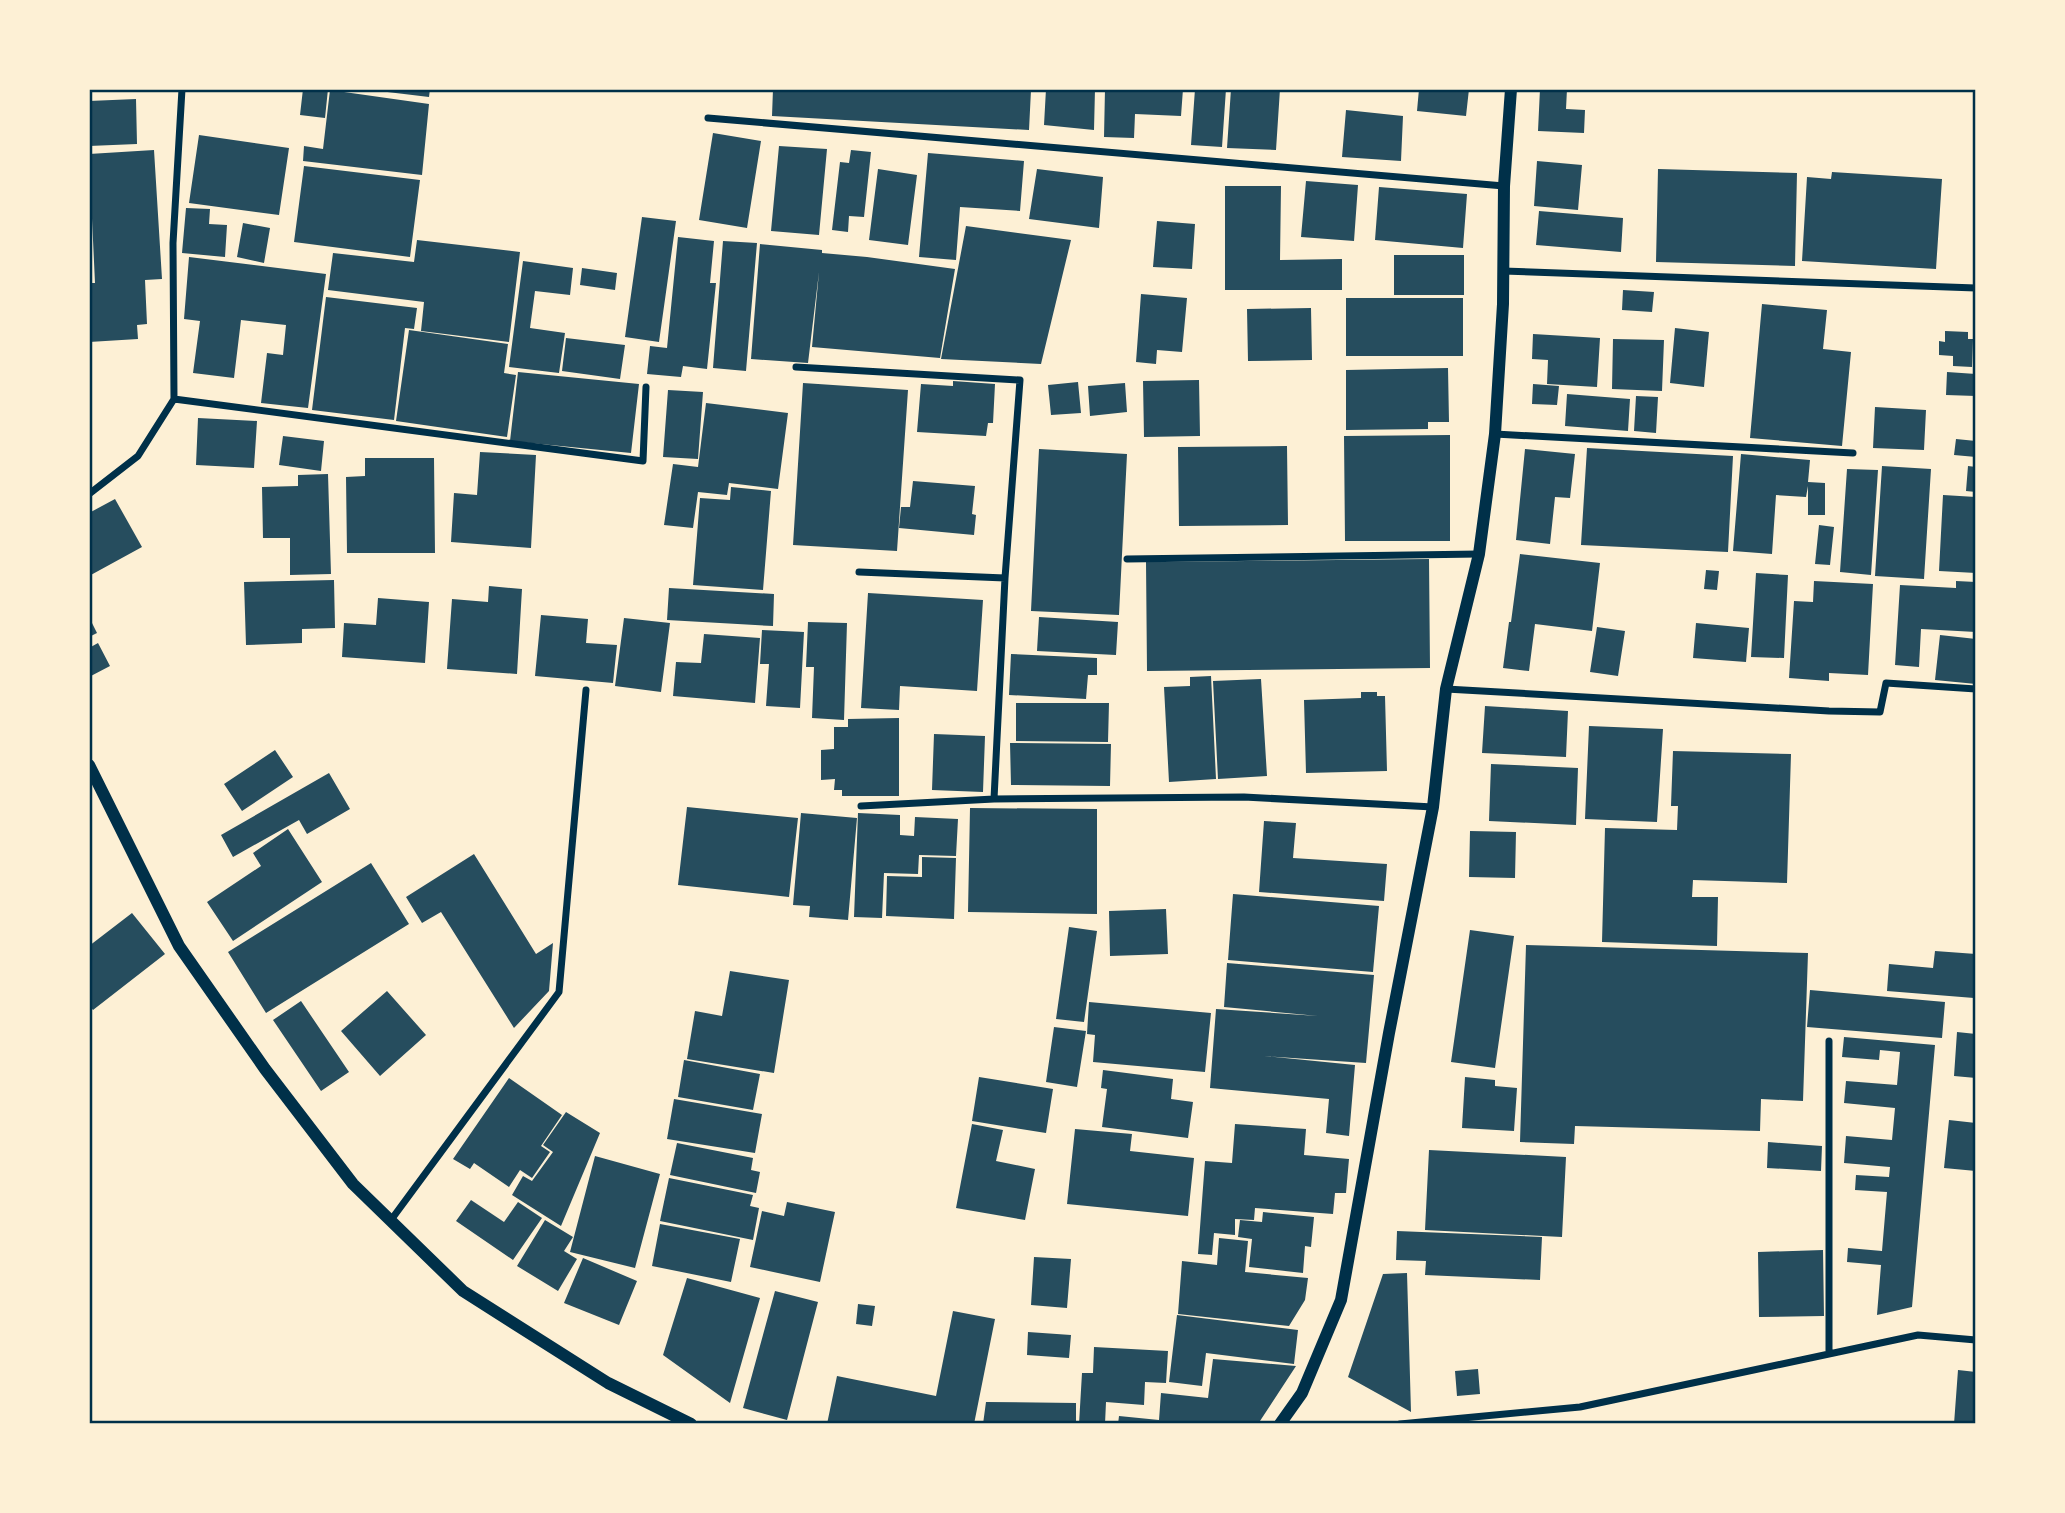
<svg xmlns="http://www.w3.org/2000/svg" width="2065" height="1513" font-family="'Archivo Narrow',sans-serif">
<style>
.building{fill:#264d5e}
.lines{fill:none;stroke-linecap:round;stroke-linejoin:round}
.minor{stroke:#003049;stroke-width:7}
.tertiary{stroke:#003049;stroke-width:12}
.neatline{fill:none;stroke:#003049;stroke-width:2.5}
</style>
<rect width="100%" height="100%" fill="#fdf0d5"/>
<path class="building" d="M303 89H328L325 118 300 115Z
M379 89H430L429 97 379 91Z
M773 89 1031 90 1029 130 772 116Z
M1046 89H1095L1094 130 1044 125Z
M1105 89H1183L1181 116 1135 114 1134 138 1104 137Z
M1195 89H1226L1222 147 1191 145Z
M1231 89H1280L1276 150 1227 148Z
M1419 89H1469L1466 116 1417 111Z
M1540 89H1567L1566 109 1585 110 1584 133 1538 131Z
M330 90 429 104 422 175 303 161 304 146 323 149Z
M136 99 137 144 89 146V101Z
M1346 110 1403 116 1401 161 1342 157Z
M713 133 761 141 747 228 699 220Z
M199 135 289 148 279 215 189 203Z
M779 146 827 149 819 235 771 231Z
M154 150 162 279 145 280 147 324 137 325 138 339 89 342V283H95L89 154Z
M851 150 871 152 864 217 849 216 848 232 832 230 840 162 849 163Z
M928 153 1024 161 1020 211 960 207 956 260 919 257Z
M1537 161 1582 165 1578 210 1534 206Z
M304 166 420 180 410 257 294 242Z
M878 169 917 175 908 245 869 240Z
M1037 169 1103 177 1099 228 1029 219Z
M1658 169 1797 173 1795 266 1656 262Z
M1832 172 1942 179 1936 269 1802 261 1807 177 1831 179Z
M1306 181 1358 185 1354 241 1301 237Z
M1225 186H1281L1280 260 1342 259V290H1225Z
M1379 187 1467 194 1463 248 1375 240Z
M1974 200H1976V224H1973Z
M186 208 210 209 209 224 227 225 225 257 182 253Z
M1539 211 1623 218 1621 252 1536 245Z
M642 217 676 221 659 342 625 337Z
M1157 221 1195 224 1192 269 1153 267Z
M243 223 270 228 264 263 237 257Z
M966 226 1071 240 1041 364 941 359Z
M678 237 714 241 710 283H716L707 369 683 366 681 377 647 374 650 346 667 348Z
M417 240 520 252 509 342 421 331 424 302 328 290 333 253 414 262Z
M723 241 757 243 746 371 713 368Z
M760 244 822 250V253L867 257 955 269 940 358 812 347 819 272 808 363 751 359Z
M1394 255H1464V295H1394Z
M189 257 326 274 308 408 261 403 267 353 283 355 286 325 241 320 234 378 193 373 200 321 184 319Z
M523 261 573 268 570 295 535 291 530 328 565 333 559 373 509 367Z
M582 268 617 273 615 290 580 285Z
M1623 290 1654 292 1652 312 1622 310Z
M1141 294 1187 298 1182 352 1157 350 1156 364 1136 362Z
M326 297 417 308 414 329 405 328 394 420 312 410Z
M1346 298H1463V356H1346Z
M1762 304 1827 310 1823 349 1851 352 1842 446 1750 438Z
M1311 308 1312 360 1248 361 1247 309Z
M1675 328 1709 332 1704 387 1670 383Z
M409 330 508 344 504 373 516 375 507 437 396 421Z
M1945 331 1968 332V339H1973L1972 367 1953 366V356L1939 355V341L1945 342Z
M1533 334 1600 338 1597 387 1547 384 1548 360 1532 359Z
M566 338 625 345 620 379 562 371Z
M1613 339 1664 340 1662 391 1612 389Z
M1448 368 1449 422H1428V429L1346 430V370Z
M518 372 639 384 631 453 510 441Z
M1947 372 1976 374V396L1946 395Z
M1199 380 1200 436 1144 437 1143 381Z
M953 381 995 384 993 423H988L986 436 917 432 921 384 953 386Z
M1078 382 1081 413 1051 415 1048 385Z
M803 383 908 390 897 551 793 545Z
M1125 383 1127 412 1090 416 1088 386Z
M1533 384 1559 386 1557 405 1532 404Z
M668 390 703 392 698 459 663 457Z
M1567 394 1630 399 1628 431 1565 426Z
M1636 396 1658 397 1656 433 1634 431Z
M706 403 788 413 778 489 729 483 727 495 698 492 693 528 664 525 673 464 698 467Z
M1875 407 1926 410 1924 450 1873 448Z
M198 418 257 421 254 468 196 465Z
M1450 435V541H1345L1344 436Z
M283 436 324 441 321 471 279 465Z
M1956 439 1976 441V457L1954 455Z
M1287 446 1288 525 1179 526 1178 447Z
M1587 448 1733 456 1728 552 1581 545Z
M1039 449 1127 454 1119 615 1031 611Z
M1525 449 1575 454 1570 498 1555 497 1550 544 1516 540Z
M480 452 536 455 531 548 451 542 454 493 477 495Z
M1741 454 1810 460 1808 482 1825 483V515H1808V486L1806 497 1776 495 1772 554 1733 551Z
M365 458H434L435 553H347L346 477 365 476Z
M1882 466 1931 469 1924 579 1875 576Z
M1968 466 1976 467V492L1966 491Z
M1847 469 1878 470 1871 575 1840 572Z
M328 474 331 574 290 575V538H263L262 487 298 486V475Z
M913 481 975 486 972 514 976 515 974 535 899 528 901 507H910Z
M731 487 771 491 763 590 693 585 700 498 730 500Z
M1943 495 1976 497V573L1939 571Z
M115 499 142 547 89 576V513Z
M1819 525 1834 527 1830 565 1815 564Z
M1520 554 1600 563 1592 631 1535 624 1529 671 1503 668 1509 622H1511Z
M1429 559 1430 668 1147 671 1146 562Z
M1706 570 1719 571 1717 590 1704 589Z
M1756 573 1788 575 1784 658 1751 657Z
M334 580 335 628 302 629V643L246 645 244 582Z
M1814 581 1873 584 1868 675 1829 673V681L1789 678 1794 601 1813 602Z
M1956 581 1976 582V632L1921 629 1919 667 1895 665 1900 585 1956 588Z
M489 586 522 589 517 674 447 669 452 599 488 602Z
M669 588 774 594 773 626 667 620Z
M868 593 983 600 977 691 900 686 899 710 861 708Z
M378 598 429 602 425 663 342 657 344 623 376 625Z
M541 615 588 619 586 643 617 645 613 683 535 676Z
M89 617 97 633 89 637Z
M1039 617 1118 622 1116 655 1037 651Z
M624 618 670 623 661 692 615 686Z
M808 622 847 623 844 720 812 718 814 667H806Z
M1696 623 1749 628 1746 662 1693 658Z
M1597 627 1625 631 1618 676 1590 672Z
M762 630 804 632 800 708 766 706 769 664H760Z
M704 634 760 638 755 703 673 696 676 662 701 663Z
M1940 635 1976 639V684L1935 680Z
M98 643 110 666 89 677V648Z
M1011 654 1097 658V675H1088L1086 699 1009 695Z
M1211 676 1216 779 1169 782 1164 687 1190 686V677Z
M1261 679 1267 776 1218 779 1213 681Z
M1361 692H1377V696H1385L1387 771 1306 773 1304 700 1361 698Z
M1016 703H1109L1108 742 1016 741Z
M1485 706 1568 711 1566 757 1482 753Z
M899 718V796H842V790H834L835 779 821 780V750L834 749V727H848V719Z
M1589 726 1663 729 1657 822 1585 819Z
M934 734 985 736 983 792 932 790Z
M1010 743 1111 744 1110 786 1011 785Z
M275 750 293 777 242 811 224 784Z
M1673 751 1791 754 1787 883 1693 880 1692 897H1718L1717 946 1602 942 1605 828 1677 830 1678 806H1671Z
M1491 764 1578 768 1576 825 1489 821Z
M329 773 350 809 307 834 299 820 233 857 221 835Z
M687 807 798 818 789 897 678 885Z
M970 808 1097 809V914L968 912Z
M801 813 857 818 848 920 809 917 810 906 793 905Z
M858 813 900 815V835L914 836 915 817 958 819 956 856 919 855 918 874 884 873 882 918 854 917Z
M1264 821 1296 823 1293 858 1387 864 1384 901 1259 892Z
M288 829 322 882 233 941 207 902 261 866 253 853Z
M1470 831 1516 832 1515 878 1469 877Z
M474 854 536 954 553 943 549 991 514 1028 441 912 422 923 406 897Z
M922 857 956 858 954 919 886 916 887 876 922 877Z
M371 863 409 924 266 1013 228 952Z
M1233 894 1379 906 1373 972 1228 960Z
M1166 909 1168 954 1110 956 1109 911Z
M132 913 165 954 93 1010 89 1005V946Z
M1069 927 1097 931 1084 1022 1056 1019Z
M1470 930 1514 936 1495 1068 1451 1062Z
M1526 945 1808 953 1803 1101 1761 1099 1760 1131 1575 1126 1574 1144 1520 1142Z
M1935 951 1976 954 1974 998 1887 991 1889 964 1933 968Z
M1227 963 1374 975 1366 1063 1264 1056 1355 1065 1349 1136 1326 1133 1329 1099 1210 1088 1216 1009 1318 1016 1224 1007Z
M730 971 789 980 774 1073 687 1059 695 1011 722 1016Z
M1810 990 1945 1002 1942 1038 1807 1027Z
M387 991 426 1035 380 1076 341 1031Z
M301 1001 349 1072 321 1091 273 1020Z
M1089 1002 1211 1013 1205 1072 1093 1062 1095 1035 1087 1034Z
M1054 1027 1086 1031 1077 1087 1046 1082Z
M1957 1032 1976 1034V1078L1954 1076Z
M1844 1037 1935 1045 1912 1307 1877 1315 1881 1265 1847 1262 1848 1248 1882 1251 1887 1192 1855 1190 1856 1175 1889 1177 1890 1167 1844 1163 1846 1136 1892 1140 1895 1108 1844 1103 1846 1081 1897 1085 1900 1052 1880 1050 1879 1060 1842 1057Z
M684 1060 760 1074 753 1110 678 1097Z
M1103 1070 1173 1079 1171 1099 1193 1102 1188 1138 1102 1127 1107 1089 1101 1088Z
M979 1077 1053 1089 1046 1133 972 1121Z
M1465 1077 1495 1080V1086L1517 1088 1514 1131 1462 1128Z
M509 1078 562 1115 541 1146 550 1152 532 1178 520 1170 509 1187 474 1163 470 1169 453 1159Z
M674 1099 762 1114 755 1153 667 1139Z
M566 1112 600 1133 561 1226 512 1195 523 1176 532 1181 553 1152 543 1145Z
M1949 1120 1976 1123V1171L1944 1168Z
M972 1124 1003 1130 996 1161 1035 1169 1025 1220 956 1208Z
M1235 1124 1306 1129 1304 1155 1349 1159 1346 1193H1335L1333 1214 1255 1208 1254 1220 1235 1219V1235L1214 1233 1212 1255 1198 1254 1205 1161 1232 1163Z
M1075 1129 1132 1134 1130 1151 1194 1158 1188 1216 1067 1204Z
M1768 1142 1822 1146 1821 1171 1767 1168Z
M677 1143 753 1158 751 1170 760 1172 756 1193 670 1175Z
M1429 1150 1566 1157 1562 1237 1425 1230Z
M595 1156 660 1174 635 1268 570 1252Z
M669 1178 753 1195 750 1206 759 1208 753 1240 660 1221Z
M471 1200 504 1222 518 1202 542 1218 513 1260 456 1221Z
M787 1202 835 1212 820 1282 750 1267 762 1211 784 1216Z
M1263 1212 1314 1217 1311 1247 1305 1246 1303 1273 1249 1267 1252 1239 1238 1237 1240 1220 1262 1222Z
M545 1220 573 1237 564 1251 577 1259 558 1291 517 1266Z
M660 1224 740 1239 731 1282 652 1266Z
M1397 1231 1542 1237 1540 1280 1425 1275 1426 1261 1396 1260Z
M1219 1238 1248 1241 1245 1272 1308 1278 1305 1300 1289 1326 1178 1314 1182 1261 1217 1265Z
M1823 1250 1824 1316 1759 1317 1758 1252Z
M1034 1257 1071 1259 1067 1308 1031 1305Z
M583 1258 637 1281 619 1325 564 1303Z
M1407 1273 1411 1412 1348 1377 1383 1274Z
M687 1278 760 1298 730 1403 663 1355Z
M775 1291 818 1302 787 1420 743 1408Z
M858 1304 875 1306 872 1326 856 1324Z
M953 1311 995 1319 974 1424H827L837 1376 936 1396Z
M1177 1315 1298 1330 1294 1364 1206 1353 1202 1386 1169 1382Z
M1028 1332 1071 1335 1069 1358 1027 1355Z
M1094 1347 1168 1351 1166 1383 1145 1382 1144 1405 1106 1402 1105 1424H1079L1082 1373H1093Z
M1213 1359 1296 1366 1258 1424H1118L1119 1416 1159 1420 1161 1393 1208 1398Z
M1478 1369 1480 1394 1457 1396 1455 1371Z
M1958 1370 1976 1372V1424H1954Z
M986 1402 1076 1403V1424H983Z"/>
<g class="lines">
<path class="minor" d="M708 118 1504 186
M1503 271 1976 288
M796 367 1020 380 1005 578 994 799
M174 399 643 461 646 387
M1495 434 1853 453
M89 494 138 456 174 399 173 243 182 89
M1127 559 1479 554
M859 572 1005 578
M1446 689 1829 711 1880 712 1886 683 1976 689
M861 806 994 799 1244 797 1433 807
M1829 1041V1354
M391 1220 559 992 586 690
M1400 1424 1580 1407 1918 1335 1976 1340"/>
<path class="tertiary" d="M89 765 179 946 265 1069 353 1184 463 1291 608 1383 691 1424
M1280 1424 1302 1393 1341 1300 1389 1033 1433 807 1446 689 1479 554 1495 434 1503 304 1504 186 1511 89"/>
</g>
<rect width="2065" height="1513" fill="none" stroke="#fdf0d5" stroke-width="182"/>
<rect x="91" y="91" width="1883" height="1331" class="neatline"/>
</svg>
